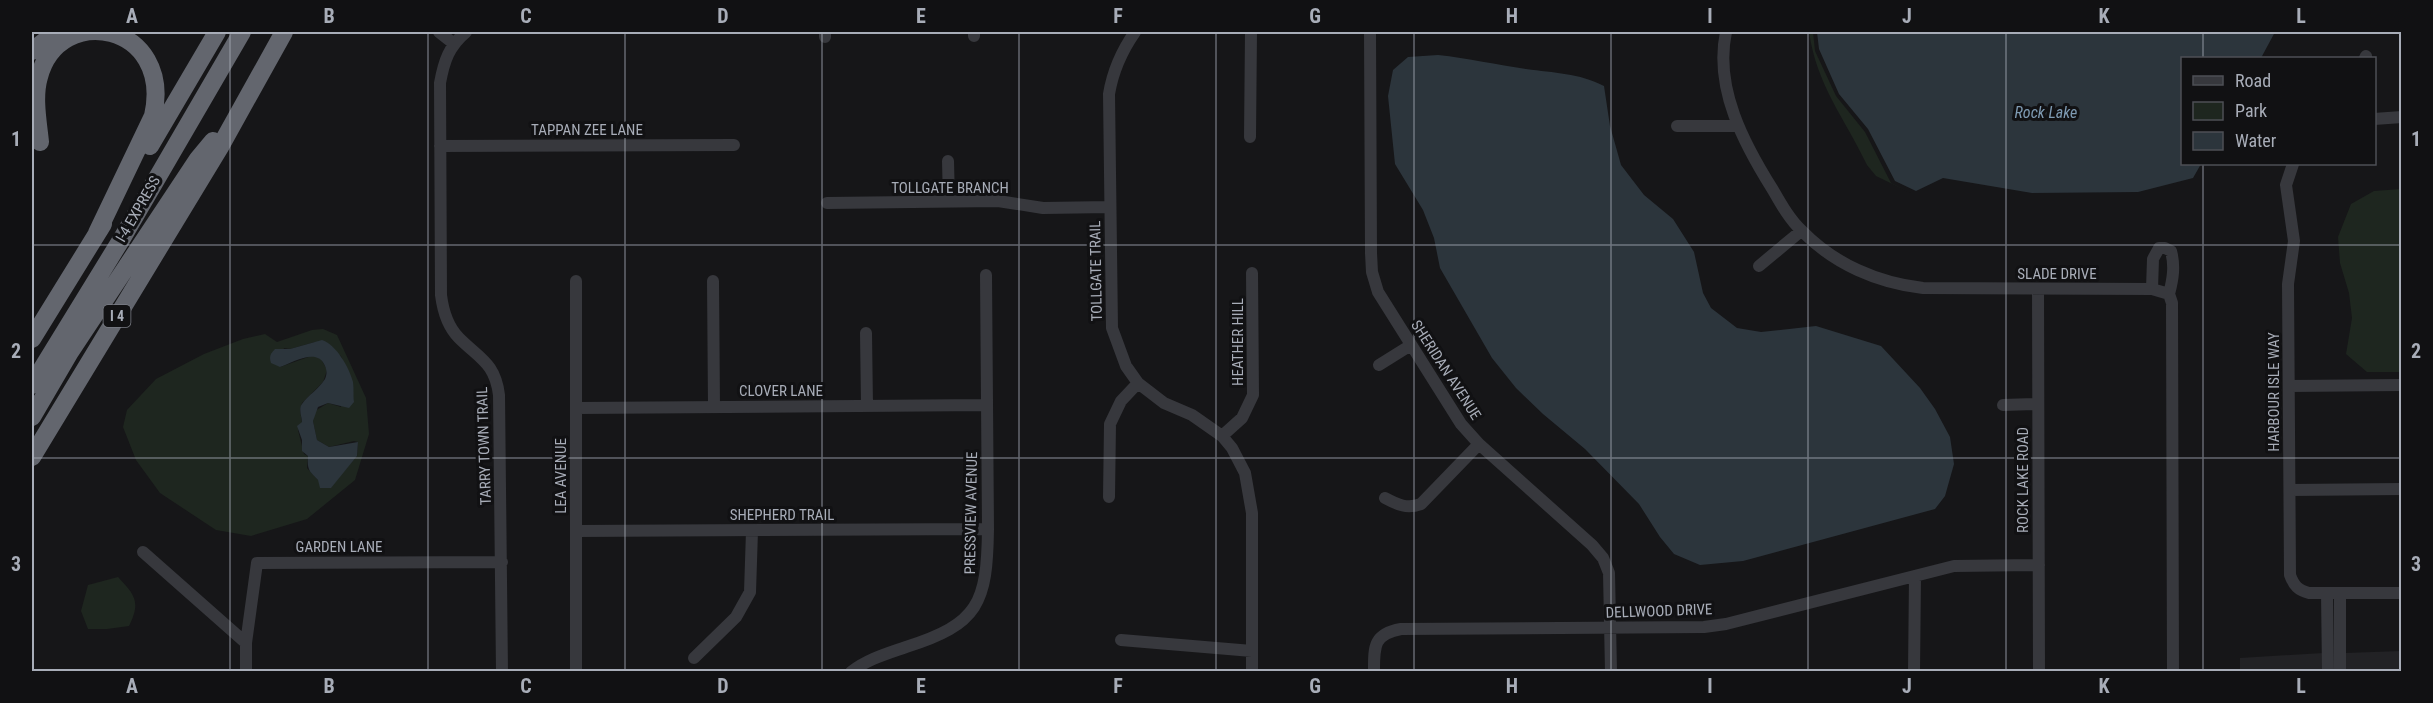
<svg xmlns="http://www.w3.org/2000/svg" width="2433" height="703" font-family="'Roboto Condensed',sans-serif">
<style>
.built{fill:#222225}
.green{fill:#1e261f;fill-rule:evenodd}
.water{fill:#2c353c}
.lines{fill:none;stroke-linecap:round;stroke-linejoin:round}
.minor{stroke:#37383d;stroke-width:12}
.highway{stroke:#63666e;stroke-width:18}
.grid{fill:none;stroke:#a8adb8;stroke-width:1.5;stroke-opacity:0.55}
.labels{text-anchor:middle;stroke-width:6;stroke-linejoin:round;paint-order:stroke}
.shield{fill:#111113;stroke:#7b7e86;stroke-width:1.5}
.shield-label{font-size:14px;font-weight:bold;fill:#a8adb8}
.street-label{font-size:15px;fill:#a8adb8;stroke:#111113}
.water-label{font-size:16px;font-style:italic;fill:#7f9bb3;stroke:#111113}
.neatline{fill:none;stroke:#a8adb8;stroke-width:2}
.grid-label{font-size:20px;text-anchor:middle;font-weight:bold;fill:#a8adb8}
</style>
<rect width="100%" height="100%" fill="#161618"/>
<path class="built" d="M2401 651V671H2345V653Z
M2323 653 2324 671H2240V658Z"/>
<path class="green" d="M1809 32H1813L1815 51 1836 96 1865 132 1891 183 1913 194 1876 176 1867 165C1844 117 1817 86 1809 32Z
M2401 189V372H2367L2346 354 2352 318 2349 293 2340 263 2338 237 2351 204 2374 191Z
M323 329 337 335 366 398 369 434 355 480 307 519 251 536 216 530 160 493 136 460 123 427 127 410 156 379 204 354 243 339 265 334 277 342 312 330ZM315 342 341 356 343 363 341 407 328 403 315 411 313 421 317 440 329 447 354 441 358 442 357 456 344 471 318 480 307 468 308 456 304 454 298 430 302 422 300 410 302 403 323 382 327 370 320 357 314 355 280 367 284 348 290 349Z
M118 577C135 595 141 602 129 626L107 629H88L81 611 88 585Z"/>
<path class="water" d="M1817 32H2275L2261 58H2182V164H2201L2193 178 2138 192 2032 193 1943 178 1916 191 1895 181 1868 129 1839 94 1819 49Z
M1438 55C1468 58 1497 65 1526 69 1554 73 1579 73 1604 86L1610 126 1621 165 1644 195 1673 219 1694 252 1703 293 1711 308 1737 328 1761 332 1816 326 1881 346 1920 388 1935 409 1950 437 1954 464 1945 496 1935 509 1743 561 1700 565 1674 554 1660 537 1639 504 1585 449 1543 414 1516 388 1492 358 1440 268 1434 238 1423 210 1395 164 1388 96 1393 70 1408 57Z
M322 340C336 344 350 369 353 382 354 389 353 396 354 402L349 408 328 403 318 407 313 421 317 440 329 447 358 442 357 456 331 488H320L318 480C309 471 307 470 308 456L302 451V440L297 426 302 422C302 417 298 409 302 404 308 395 319 389 325 379 327 374 327 371 325 366 318 347 293 362 280 367L271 363C269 357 270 354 275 349H290Z"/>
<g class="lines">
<path class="minor" d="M439 32 453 43
M466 32C449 46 444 61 440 83L441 295C443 311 447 326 459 338 480 359 495 363 499 395L502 672
M825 32V37
M974 32V36
M1135 32C1121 52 1113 70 1109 94L1112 328 1126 366 1138 383 1164 403 1192 415 1222 436 1232 448 1245 473 1252 513V672
M1370 32 1371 253 1372 272 1378 292 1461 424 1479 444 1592 545 1603 558 1609 573 1611 672
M1726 32C1714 88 1744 144 1773 190 1781 204 1790 220 1802 231 1834 264 1878 283 1923 288L2152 289 2169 294 2172 303 2173 672
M2365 58 2366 56
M2374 119 2402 117
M1677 126H1737
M1250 137 1251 32
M440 146 734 145
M948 161 949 202
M2293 164 2286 185 2294 241 2288 284 2290 575C2294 586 2298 590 2309 593H2402
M827 203 998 201 1043 208 1110 207
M1759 266 1801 231
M576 281V672
M713 281 714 407
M2038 289 2039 672
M2152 289 2153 259 2159 248H2165L2171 251C2175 266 2173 279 2169 294
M866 333 867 406
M1379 365 1411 345
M2289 386 2402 385
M2003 405 2038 404
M576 408 987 405
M1222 436 1242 418 1253 395 1252 273
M2290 490 2402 489
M1109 497 1110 424 1121 401 1138 383
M1385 498C1398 505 1407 509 1421 504L1479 444
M576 531 988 529
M143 552 246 643
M2327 593 2328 672
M2340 594V672
M1121 640 1252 651
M694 658 736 617 750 592 752 531
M246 672V643L257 563 502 562
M851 672C868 659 886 654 906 647 979 624 987 603 988 529L986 275
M1374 672C1374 647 1373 634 1401 629L1704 627 1726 624 1954 566 2039 565
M1914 672 1915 576"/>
<path class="highway" d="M32 51 56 32
M40 142C38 122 33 97 39 77 59 1 174 23 153 116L97 233
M150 146 217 32
M32 339 103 224
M32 385 121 240 242 32
M32 417 70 352 198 159 213 141
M32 457 220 147 284 32"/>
</g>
<path class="grid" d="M230 32V672M428 32V672M625 32V672M822 32V672M1019 32V672M1216 32V672M1414 32V672M1611 32V672M1808 32V672M2006 32V672M2203 32V58M2203 164V672M32 245H2402M32 458H2402"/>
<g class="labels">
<rect class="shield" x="103.5" y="305" width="27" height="22" rx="4.5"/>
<g class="shield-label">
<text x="117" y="321">I 4</text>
</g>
<g class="street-label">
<text x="587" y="135">TAPPAN ZEE LANE</text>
<text x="950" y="193">TOLLGATE BRANCH</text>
<text transform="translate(138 209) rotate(-60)" y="5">I-4 EXPRESS</text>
<text transform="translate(1096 271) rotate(-91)" y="5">TOLLGATE TRAIL</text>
<text x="2057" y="279">SLADE DRIVE</text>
<text transform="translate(1238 342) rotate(-90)" y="5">HEATHER HILL</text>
<text transform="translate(1446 370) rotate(57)" y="5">SHERIDAN AVENUE</text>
<text x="781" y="396">CLOVER LANE</text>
<text transform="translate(2274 392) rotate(-90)" y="5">HARBOUR ISLE WAY</text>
<text transform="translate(484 446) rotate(-92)" y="5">TARRY TOWN TRAIL</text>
<text transform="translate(561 476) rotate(-90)" y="5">LEA AVENUE</text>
<text transform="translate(2023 480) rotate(-90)" y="5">ROCK LAKE ROAD</text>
<text transform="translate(971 513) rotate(-89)" y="5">PRESSVIEW AVENUE</text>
<text x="782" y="520">SHEPHERD TRAIL</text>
<text x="339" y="552">GARDEN LANE</text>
<text transform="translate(1659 611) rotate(-2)" y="5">DELLWOOD DRIVE</text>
</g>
<g class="water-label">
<text x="2046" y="118">Rock Lake</text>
</g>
</g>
<rect width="2433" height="703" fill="none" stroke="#111113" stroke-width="66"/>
<rect x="2181" y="57" width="195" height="108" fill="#111113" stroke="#4d4f55" stroke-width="1.5"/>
<rect x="2193" y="76" width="30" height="9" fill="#37383d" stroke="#4d4f55" stroke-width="1.5"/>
<text x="2235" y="87" font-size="18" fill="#a8adb8">Road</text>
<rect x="2193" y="102" width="30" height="18" fill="#1e261f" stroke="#4d4f55" stroke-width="1.5"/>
<text x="2235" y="117" font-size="18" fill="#a8adb8">Park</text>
<rect x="2193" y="132" width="30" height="18" fill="#2c353c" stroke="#4d4f55" stroke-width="1.5"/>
<text x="2235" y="147" font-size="18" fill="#a8adb8">Water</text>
<rect x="33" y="33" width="2367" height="637" class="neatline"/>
<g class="grid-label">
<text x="132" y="23">A</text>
<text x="329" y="23">B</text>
<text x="526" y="23">C</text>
<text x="723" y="23">D</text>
<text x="921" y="23">E</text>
<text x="1118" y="23">F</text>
<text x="1315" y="23">G</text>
<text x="1512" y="23">H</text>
<text x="1710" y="23">I</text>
<text x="1907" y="23">J</text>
<text x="2104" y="23">K</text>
<text x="2301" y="23">L</text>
<text x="16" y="146">1</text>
<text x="2416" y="146">1</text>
<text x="16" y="358">2</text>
<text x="2416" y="358">2</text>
<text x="16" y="571">3</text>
<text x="2416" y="571">3</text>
<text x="132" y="693">A</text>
<text x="329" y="693">B</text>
<text x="526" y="693">C</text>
<text x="723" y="693">D</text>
<text x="921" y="693">E</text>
<text x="1118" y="693">F</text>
<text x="1315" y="693">G</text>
<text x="1512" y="693">H</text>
<text x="1710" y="693">I</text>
<text x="1907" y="693">J</text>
<text x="2104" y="693">K</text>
<text x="2301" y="693">L</text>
</g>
</svg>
